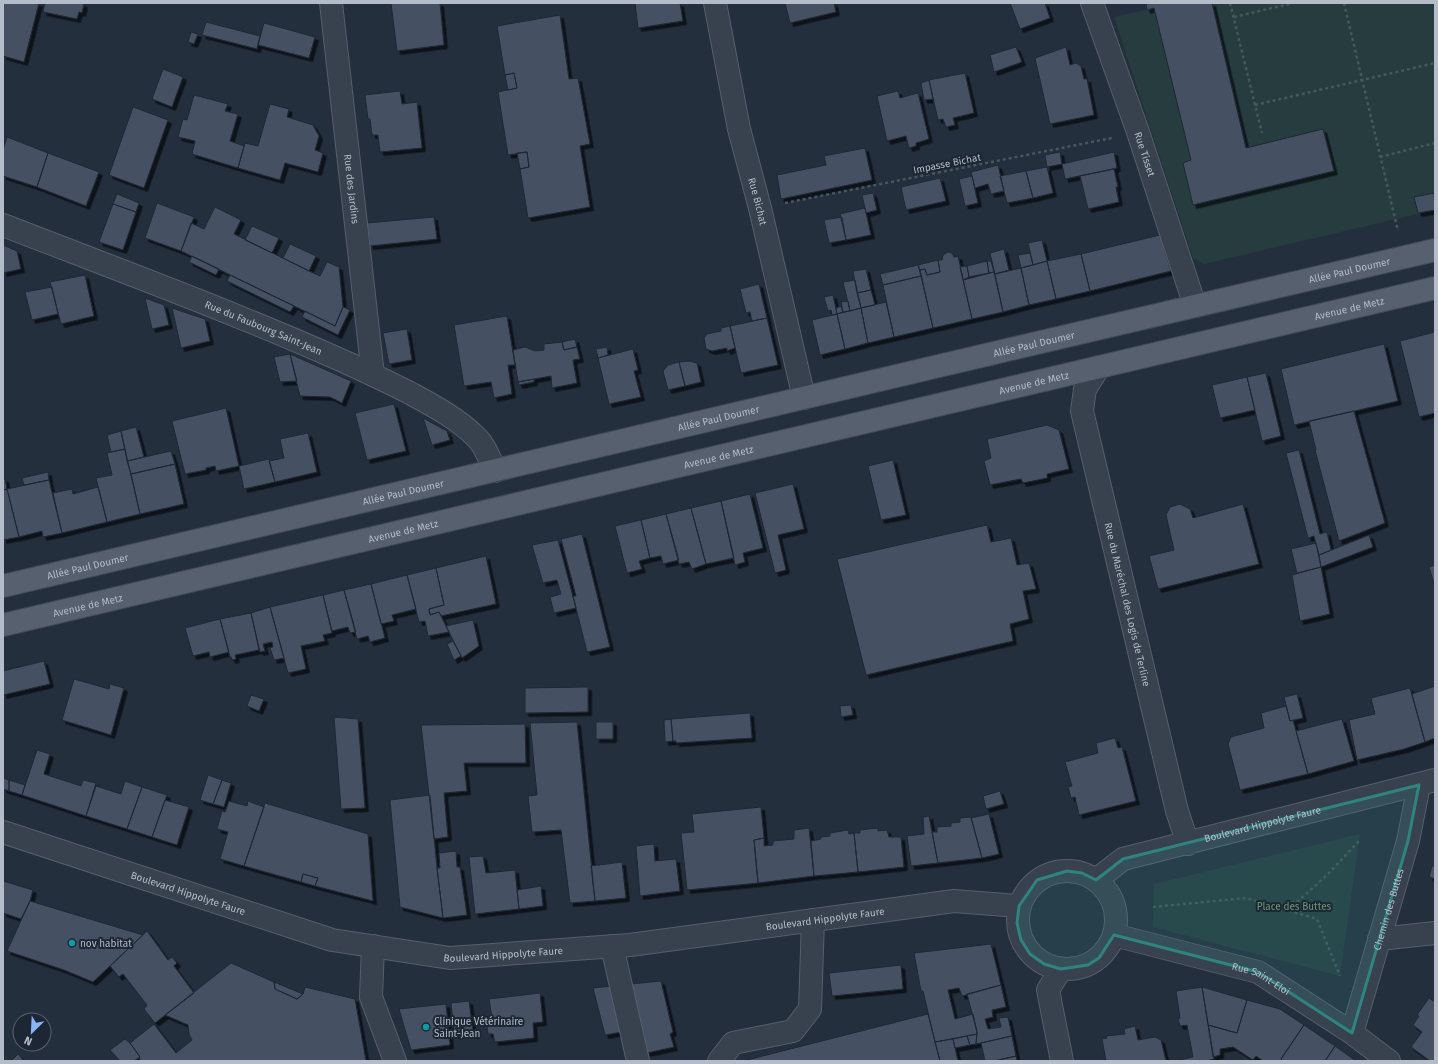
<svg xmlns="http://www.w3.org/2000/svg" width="1438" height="1064" font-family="'Fira Sans',sans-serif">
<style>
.green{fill:#263c3f}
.building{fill:#455162;stroke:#1f2835;filter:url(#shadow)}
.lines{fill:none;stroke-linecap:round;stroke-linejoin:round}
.minor-casing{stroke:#565f6c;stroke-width:24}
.major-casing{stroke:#414a57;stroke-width:24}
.path{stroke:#44595c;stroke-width:2.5;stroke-dasharray:3 3;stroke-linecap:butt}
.minor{stroke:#38414e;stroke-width:22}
.major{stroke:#56606e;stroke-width:22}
.marked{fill:#308480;fill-opacity:0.2;stroke:#308480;stroke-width:3;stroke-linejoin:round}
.culture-dot{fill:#0f9aa8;stroke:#1d2633;stroke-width:1.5}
.labels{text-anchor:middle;stroke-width:4;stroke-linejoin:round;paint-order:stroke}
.street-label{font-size:10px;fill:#b4bcc9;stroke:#1d2633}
.park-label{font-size:10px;fill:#6b9a76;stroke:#1d2633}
.poi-label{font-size:10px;fill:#b4bcc9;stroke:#1d2633;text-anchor:start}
</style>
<defs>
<filter id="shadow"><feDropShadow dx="3.5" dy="3.5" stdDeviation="0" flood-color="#0009"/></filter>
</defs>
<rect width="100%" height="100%" fill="#242f3e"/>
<path class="green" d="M1212 3H1435V210L1204 264 1193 258 1114 17 1154 8 1191 160 1183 163 1193 204 1323 130 1246 148Z
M1360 834 1340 976 1153 927 1154 884Z"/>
<path class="building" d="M3 3H39L24 62 3 56Z
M45 3H79L84 4 82 13 79 12 77 19 43 12Z
M391 3H440L444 45 397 51Z
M635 3H680L683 21 638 28Z
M785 3H834L836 12 790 23Z
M1010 3H1045L1050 18 1020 29Z
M1146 3H1212L1246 148 1323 129 1334 171 1193 205 1183 163 1191 160 1154 8 1147 10Z
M560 15 569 79 578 78 590 144 580 146 590 207 528 218 520 169 529 167 527 152 508 155 498 92 517 88 514 73 505 75 497 26Z
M206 22 260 36 257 49 202 35Z
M264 23 315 37 309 58 258 45Z
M191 32 198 34 194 44 188 42Z
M1016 47 1022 62 994 72 990 55Z
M1066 47 1070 65 1076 63 1081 66 1084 79H1087L1094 115 1050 124 1035 58Z
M163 69 183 77 172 107 152 99Z
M514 73 517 88 508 90 505 75Z
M965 73 974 113 953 118 955 125 946 127 943 119 938 120 929 80Z
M929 80 933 99 924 100 921 83Z
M400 91 402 104 417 102 422 148 380 152 378 135H372L370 119H368L365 95Z
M898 91 900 98 918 93 929 139 916 143V146L909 148 906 136 887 141 877 96Z
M194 95 228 104 225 111 238 114 230 141 244 146 238 168 192 154 195 141 178 137 183 119 187 120Z
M270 104 289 109 287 117 313 125 319 136 315 150 323 153 318 172 285 163 280 180 238 168 245 143 258 146Z
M133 107 168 120 144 188 109 175Z
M7 137 48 153 37 187 3 176V150Z
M865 148 872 180 781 199 777 175 826 165 824 156Z
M527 152 529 167 520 169 517 153Z
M1060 152 1062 164 1047 167 1045 155Z
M1114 152 1117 168 1065 179 1062 164Z
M48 153 99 172 86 206 37 187Z
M998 165 1004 191 991 194 988 184 975 188 971 172Z
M1047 167 1053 193 1033 198 1026 171Z
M1114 169 1118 187H1116L1119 202 1088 209 1080 176Z
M1026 171 1033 198 1007 203 1000 176Z
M972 176 978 203 965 206 959 179Z
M940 178 946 201 906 210 901 187Z
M873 193 877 210 866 213 862 195Z
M1434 193 1435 210 1418 213 1414 197Z
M117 194 139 203 136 212 113 204Z
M157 203 194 217 181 251 145 238Z
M113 204 136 212 123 250 99 242Z
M215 207 241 220 234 234 309 271 320 276 327 262 339 267 343 307 335 326 181 251 191 223 204 229Z
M865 208 871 235 846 240 840 214Z
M434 217 437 239 370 246 367 223Z
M842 217 846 240 829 243 824 220Z
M252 226 279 238 272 253 245 240Z
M1160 235 1171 271 1090 291 1081 254Z
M1042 240 1047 261 1033 265 1028 243Z
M290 244 316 256 309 271 283 258Z
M3 245 17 251 21 269 3 273Z
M1004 249 1009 270 995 274 990 253Z
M948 252 952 253 954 257 958 256 972 319 933 328 920 270 925 269 927 275 940 272 938 260H942L943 255Z
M1030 253 1033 265 1021 268 1018 255Z
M1081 254 1090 291 1056 299 1047 261Z
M192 256 219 269 216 275 189 262Z
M938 260 940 272 927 275 925 269 920 270 918 265Z
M987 261H991L994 272 989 273Z
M987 261 989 273 969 277 967 266Z
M1047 261 1056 299 1029 305 1021 268Z
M918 265 921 276 883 285 880 274Z
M967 266 969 277 963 280 960 267Z
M1021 268 1029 305 1003 312 995 274Z
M866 269 871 290 857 293 853 271Z
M994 272 1003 312 972 319 963 280Z
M85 275 94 316 61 324 50 282Z
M230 275 294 306 290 312 227 281Z
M921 276 933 328 894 337 883 285Z
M855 280 861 308 850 311 843 282Z
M759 284 767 318 752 321 750 312 746 313 740 289Z
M52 287 58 314 32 320 25 292Z
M871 290 875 305 861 308 857 293Z
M833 295 837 314 832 315 831 310 828 311 824 297Z
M145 298 164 305 169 325 152 329Z
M848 301 850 311 843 312 841 302Z
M886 302 894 337 868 343 861 308Z
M841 306 843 312 837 314 836 308Z
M343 307 350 310 338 335 302 317 305 311 335 326Z
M172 308 205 319 210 341 181 348Z
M861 308 868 343 845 349 837 314Z
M837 314 845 349 820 355 812 320Z
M507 316 515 365H508L512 394 494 398 491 382 464 386 454 325Z
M767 318 778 365 741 373 730 326Z
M730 326 735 348 727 351V348L712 351 706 349 704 338 707 334 721 331V328Z
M407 329 412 360 389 364 383 333Z
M1435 332V413L1419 417 1400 341Z
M575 339 577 347 564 350 562 342Z
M562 342 564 350 577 347 580 359 573 360 577 383 552 388 551 376 518 382 513 350 525 347 535 351 544 350V344Z
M1384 344 1398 401 1294 425 1281 369Z
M607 347 608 355 598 358 596 349Z
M633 349 638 370 634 371 641 397 609 404 598 358Z
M290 354 297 381 280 382 274 357Z
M290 354 351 381 342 403 330 397 300 396Z
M689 361 697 363 701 382 685 386 679 362Z
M679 362 685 386 668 390 663 371 668 365Z
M1266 373 1281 436 1262 441 1247 377Z
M1247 377 1255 410 1220 418 1212 385Z
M534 379V382L519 385 518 382Z
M394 404 406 451 367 460 355 413Z
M226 408 239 466 216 471 215 466 206 468V470L185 474 172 421Z
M1354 411 1385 523 1339 541 1315 450H1316L1309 421Z
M423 418 447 431 450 440 432 445Z
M1047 425 1059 430 1069 469 1047 474V478L1023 483 1021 479 990 485 984 461 991 458 987 439Z
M136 427 144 457 127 461 121 431Z
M121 431 125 449 111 452 107 435Z
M308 433 317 472 275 482 269 461 284 458 280 439Z
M125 449 140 514 107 522 96 478 112 475 107 453Z
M1299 450 1320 534 1327 532 1331 550 1319 555 1314 536 1308 538 1286 453Z
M171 451 175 464 131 474 127 461Z
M269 459 275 482 244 489 239 466Z
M893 460 906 515 881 520 868 466Z
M175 464 184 504 140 514 131 474Z
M48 472 49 480 24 485 22 478Z
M3 479H5L7 489 3 490Z
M49 480 62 533 43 537 42 531 19 537 7 489Z
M793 484 804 529 778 535 786 570 775 573 755 493Z
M98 487 107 522 62 533 53 493 72 489 73 494Z
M7 489 19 537 3 540V490Z
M750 494 763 548 743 553 745 562 735 565 721 501Z
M721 501 734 558 706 564 691 508Z
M1180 504 1190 509 1193 518 1243 504 1259 564 1158 589 1149 556 1174 550 1166 515 1170 507Z
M691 508 706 564 692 569 689 562 679 564 666 514Z
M666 514 679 560 663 564 661 556 650 558 641 520Z
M641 520 650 558 639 561 642 569 627 573 615 526Z
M987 525 991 542 1011 538 1017 565 1029 563 1036 589 1023 591 1029 619 1010 624 1013 641 866 675 837 559Z
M582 534 610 647 587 652 573 596H576L561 539Z
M1369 535 1373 547 1321 567 1319 555Z
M558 540 576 608 554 613 550 597 561 594 557 580 543 583 532 545Z
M1316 543 1321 567 1297 573 1291 549Z
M486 556 496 604 441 616 439 612 430 615 429 609 444 605 436 568Z
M1435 565V587L1429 567Z
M1321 567 1330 614 1300 621 1292 575Z
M436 568 444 605 429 609 430 615 439 612 449 632 428 636 425 621 419 622 407 575Z
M407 575 416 609 392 615 394 621 381 624 371 584Z
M371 584 385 638 370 642 368 636 357 639 344 590Z
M344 590 356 632 350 633 348 627 332 631 323 595Z
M323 595 332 633 323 635 325 641 301 646 306 669 288 673 270 607Z
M270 607 284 658 274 660 270 648 273 647 272 642 263 644 265 651 260 652 251 613Z
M251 613 259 650 235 655 236 659 232 660 231 657H230L220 619Z
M220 619 229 652 210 657 209 652 193 656 185 628Z
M473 620 479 646 462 658 446 626Z
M453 641 461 656 454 660 447 644Z
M44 661 50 684 3 695V671Z
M74 679 109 689 110 684 124 688 111 735 62 720Z
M1435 686V738L1425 742 1412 694Z
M588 687V712L525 713V688Z
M1410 688 1425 742 1404 749 1357 760 1349 720 1375 714 1371 698Z
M1297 694 1303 718 1290 721 1284 697Z
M251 695 264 699 259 711 247 706Z
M851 705 853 715 841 717 840 706Z
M1286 706 1290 721 1293 720 1308 774 1240 790 1228 744 1231 737 1264 728 1261 713Z
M749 713H750L752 738 676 743V741H673L671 719Z
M334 717 358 719 365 808 341 809Z
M671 719 673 741 665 742 664 720Z
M1342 719 1354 761 1308 774 1296 731Z
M577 722 595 901 570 903 561 830 532 832 528 796 537 795 530 723Z
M596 722H613V739H596Z
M525 724 526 763H464L467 791 444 793 448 837 434 839 421 725Z
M1115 738 1118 748 1122 747 1136 801 1079 815 1075 797 1071 798 1068 787 1072 786 1065 762 1098 753 1096 743Z
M37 750 50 754 44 774 81 786 83 780 96 783 86 816 22 795Z
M208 775 222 780 213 804 200 800Z
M3 778 9 780V791L3 789Z
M9 780 25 785 22 795 9 791Z
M222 780 231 783 224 807 213 804Z
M125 781 142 787 127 829 86 816 96 786 121 794Z
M142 787 167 795 152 837 127 829Z
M1000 791 1004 804 986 809 983 796Z
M430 795 437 868 443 918 400 907 390 800Z
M165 800 189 807 177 845 152 837Z
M229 801 247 806 248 801 264 807 244 866 220 859 228 832 217 829 222 811 225 812Z
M265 803 368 834 373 901 315 886 318 878 303 874 301 882 244 866Z
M761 807 764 838 754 840 758 883 687 890 681 833 694 832 692 814Z
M989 814 999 854 982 858 971 818Z
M929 816 938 863 911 866 907 836 924 834 923 817Z
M971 817 982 858 938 863 932 832H937V827L951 826V823L960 822V818Z
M809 828 814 876 758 883 754 840 764 838V846L773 845V841L794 839V830Z
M878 828V831L887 830 889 837H901L904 867 858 872 854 833H860V830Z
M848 830 849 834 854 833 858 872 814 876 811 841 821 839V837L830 836V833Z
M654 844 655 861 676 859 680 891 640 896 636 846Z
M456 851 457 867H460L467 915 443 918 437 868H440L439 853Z
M483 856 486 873 515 870 519 909 475 914 469 857Z
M622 862 626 898 595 901 591 866Z
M1432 866H1435V879L1429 877Z
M303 874 318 878 315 886 301 882Z
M3 881 33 890 30 901 21 919 3 913Z
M541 886 543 906 519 909 517 890Z
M30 901 143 935 93 982 64 970 7 951Z
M147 931 168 960 172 957 177 963 174 966 194 993 155 1023 144 1009 147 1005 123 974 119 977 110 966Z
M991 944 1001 985 962 996 959 988 948 990 955 1019 973 1014 977 1032V1034L935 1042 923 991H921L914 953Z
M231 963 274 982 275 989 297 999 303 994 305 987 355 999 366 1061H141L139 1058 140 1057 130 1043 154 1024 176 1053 192 1040 189 1034 188 1025 165 1015Z
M901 965 903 989 832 996 829 973Z
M661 981 673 1032 670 1034 674 1047 647 1053 631 984Z
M274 982 303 994 297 999 275 989Z
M1001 985 1006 1007 992 1010 993 1017 985 1019 988 1029 1001 1027 999 1018 1008 1017 1012 1036 976 1044 977 1032 967 994Z
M612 986 622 1032 605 1035 593 988Z
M1202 987 1214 1059 1206 1061H1175L1193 1057 1187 1025 1180 1026 1178 1019 1180 1018 1176 991Z
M1202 987 1247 1000 1237 1033 1208 1025Z
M540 993 543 1022 533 1023 534 1038 495 1042 493 1034H488L486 1019 492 1018 489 999Z
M1429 998 1435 1002V1061H1430L1411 1047 1422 1032 1413 1025 1419 1016 1417 1015Z
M1247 1000 1280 1009 1304 1025 1281 1059 1283 1061H1263L1256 1056 1253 1060 1233 1047 1220 1049V1055L1213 1057 1208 1025 1237 1033Z
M469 1001 473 1031 454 1032 451 1003Z
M446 1004 450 1045 411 1050 399 1009Z
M928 1014 940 1061H743Z
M1304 1025 1335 1046 1325 1061H1283L1281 1059Z
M1135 1026 1138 1040 1155 1037 1161 1040 1166 1061H1106L1102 1039 1107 1038 1106 1036 1125 1034 1124 1029Z
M977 1034 976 1044 970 1045 967 1036Z
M967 1036 970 1045 955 1048 953 1039Z
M1012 1036 1016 1056 994 1061H985L981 1043Z
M125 1039 130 1043 140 1057 134 1061H120L110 1050Z
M953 1039 958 1061H940L935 1042Z
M1335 1046 1356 1061H1325Z
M18 1054 24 1061H10L12 1060Z
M1016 1056 1017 1061H994Z"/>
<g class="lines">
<defs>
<g id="minor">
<path id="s1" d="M331 3 373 375"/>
<path id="s2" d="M715 3 739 129 760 208 804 398"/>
<path id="s3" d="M1092 3 1138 132 1195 306"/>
<path id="s4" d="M3 225C114 268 225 309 334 357 359 368 384 380 408 392 432 405 457 418 476 437 485 445 490 460 495 471"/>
<path id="s5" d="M1099 367 1085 389 1082 411 1177 811 1188 844"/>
<path id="s6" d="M3 832 332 940 450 958 630 945 954 901 1019 906"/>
<circle cx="1067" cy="920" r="49"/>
<path id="s7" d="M1096 880 1123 859 1435 780"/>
<path id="s8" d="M1114 935 1258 972 1352 1033 1389 1061"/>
<path d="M1379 939 1435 933"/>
<path d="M373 946 371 997 395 1061"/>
<path d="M612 946 638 1061"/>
<path d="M1061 969 1048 990 1062 1061"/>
<path id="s9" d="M1352 1033 1408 841 1419 785"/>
<path d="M719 1061 733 1043 793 1031 810 1009 813 920"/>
</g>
<g id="major">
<path id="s10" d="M3 586 1041 342 1435 250"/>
<path id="s11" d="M3 625 1435 288"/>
</g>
</defs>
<use href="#minor" class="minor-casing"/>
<use href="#major" class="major-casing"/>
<path class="path" d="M1230 3 1262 133
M1344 3 1398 231
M1234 17 1293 3
M1255 105 1435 63
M1380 157 1435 143
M785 203 1112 138
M1273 905 1297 902 1327 875 1359 841
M1153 907 1246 898 1317 919 1340 976"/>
<use href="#minor" class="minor"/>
<use href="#major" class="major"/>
</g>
<path class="marked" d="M1419 785 1408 841 1352 1033 1258 972 1114 935 1099 958 1088 965 1061 969 1044 964 1030 954 1021 940 1017 923 1019 906 1037 880 1067 871 1082 873 1096 880 1123 859Z"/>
<g class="culture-dot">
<circle cx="72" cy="943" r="4"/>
<circle cx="426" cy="1027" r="4"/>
</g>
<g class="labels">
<g class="street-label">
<text dy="4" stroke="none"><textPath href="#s3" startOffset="160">Rue Tisset</textPath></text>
<text transform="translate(947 163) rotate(-11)" y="4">Impasse Bichat</text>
<text dy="4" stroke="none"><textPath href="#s1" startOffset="187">Rue des Jardins</textPath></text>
<text dy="4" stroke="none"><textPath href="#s2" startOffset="203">Rue Bichat</textPath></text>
<text dy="4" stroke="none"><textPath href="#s10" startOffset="1383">Allée Paul Doumer</textPath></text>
<text dy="4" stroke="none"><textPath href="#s11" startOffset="1383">Avenue de Metz</textPath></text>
<text dy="4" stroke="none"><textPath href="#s4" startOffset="280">Rue du Faubourg Saint-Jean</textPath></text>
<text dy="4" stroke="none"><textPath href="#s10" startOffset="1059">Allée Paul Doumer</textPath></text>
<text dy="4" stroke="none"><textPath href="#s11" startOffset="1059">Avenue de Metz</textPath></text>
<text dy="4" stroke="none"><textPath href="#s10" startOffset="735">Allée Paul Doumer</textPath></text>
<text dy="4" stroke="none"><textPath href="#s11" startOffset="735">Avenue de Metz</textPath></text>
<text dy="4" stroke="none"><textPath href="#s10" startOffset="411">Allée Paul Doumer</textPath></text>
<text dy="4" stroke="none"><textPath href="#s11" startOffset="411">Avenue de Metz</textPath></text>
<text dy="4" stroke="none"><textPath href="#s10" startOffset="87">Allée Paul Doumer</textPath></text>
<text dy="4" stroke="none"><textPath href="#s5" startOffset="247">Rue du Maréchal des Logis de Terline</textPath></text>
<text dy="4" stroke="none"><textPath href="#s11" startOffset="87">Avenue de Metz</textPath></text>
<text dy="4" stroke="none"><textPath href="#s7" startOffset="178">Boulevard Hippolyte Faure</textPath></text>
<text dy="4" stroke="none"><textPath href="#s6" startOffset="195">Boulevard Hippolyte Faure</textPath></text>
<text dy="4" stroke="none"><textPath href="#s9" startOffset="129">Chemin des Buttes</textPath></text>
<text dy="4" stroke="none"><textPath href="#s6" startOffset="843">Boulevard Hippolyte Faure</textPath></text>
<text dy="4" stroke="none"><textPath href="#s6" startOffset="519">Boulevard Hippolyte Faure</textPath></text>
<text dy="4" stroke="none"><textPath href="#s8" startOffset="154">Rue Saint-Eloi</textPath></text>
</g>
<g class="park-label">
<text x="1294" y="910">Place des Buttes</text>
</g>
<g class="poi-label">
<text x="80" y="947">nov habitat</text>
<text x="434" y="1025">Clinique Vétérinaire<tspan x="434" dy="12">Saint-Jean</tspan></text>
</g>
</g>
<rect width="1438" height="1064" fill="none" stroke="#b4bcc9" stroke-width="8"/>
<g transform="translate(32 1032) rotate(204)"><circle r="19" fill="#1d2633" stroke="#59626f"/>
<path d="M0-3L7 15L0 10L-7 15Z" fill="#8ab4f8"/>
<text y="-6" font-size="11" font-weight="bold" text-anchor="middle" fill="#b4bcc9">N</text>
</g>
</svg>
